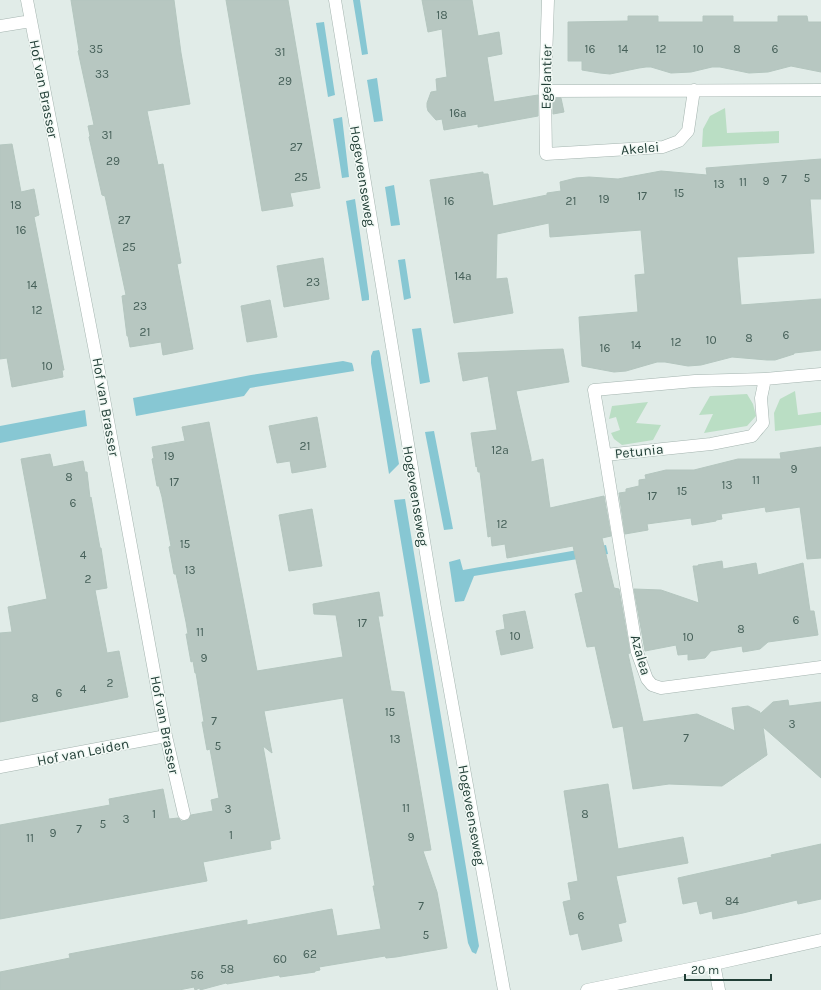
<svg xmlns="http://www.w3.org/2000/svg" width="821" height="990" font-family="Karla,sans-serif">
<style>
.green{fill:#badec4}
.water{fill:#87c7d3}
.building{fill:#b7c7c1;stroke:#b4c6bf}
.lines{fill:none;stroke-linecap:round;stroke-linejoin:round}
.minor-casing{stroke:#a4b4af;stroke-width:13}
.minor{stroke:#fff;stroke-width:12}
.labels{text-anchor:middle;stroke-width:3;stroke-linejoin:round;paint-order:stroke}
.number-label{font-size:12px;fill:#466059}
.street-label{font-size:14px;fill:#213e36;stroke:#f2f9f5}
</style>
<rect width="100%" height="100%" fill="#e1ece8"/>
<path class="green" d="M725 108 727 133 779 131V143L702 147 703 129 710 116Z
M795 391 798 415 821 412V425L775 431 774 413 780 399Z
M747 394 753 404 756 416 747 426 704 433 713 414 699 415 710 396Z
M648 402 636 423 661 425 653 440 622 445 614 439 611 433 620 430 616 417 609 419 612 406Z"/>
<path class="water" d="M353 0H360L368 54 362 55Z
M324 22 335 95 328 97 316 23Z
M377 78 383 121 374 122 367 80Z
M342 117 349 177 342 178 333 119Z
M394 185 400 225 391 226 385 187Z
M355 199 369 296V300L362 301 346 201Z
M405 259 411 298 404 300 398 260Z
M421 328 430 382 420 384 412 329Z
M379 350 380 353 399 464 389 474 371 363V356L373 351Z
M343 361 352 363 353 366 354 371 250 388 244 396 136 416 133 398 251 375Z
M85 410 87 426 0 443V426Z
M434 431 453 529 444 530 425 432Z
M405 499 479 946 476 954 472 952 468 943 394 500Z
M606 545 608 554 474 576 464 601 455 602 449 562 460 559 463 570Z"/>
<path class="building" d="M71 0H174L181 53 190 104 147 111 158 165 163 164 181 263 177 264 193 349 163 355 161 342 130 347 128 336H127L122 296 126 295 105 196 102 195 89 137 90 136 88 126 94 125 78 51 79 50Z
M226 0H288L320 188 290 193 293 206 262 211Z
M422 0H472L478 36 499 32 502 54 487 57 494 102 538 95V116L478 127V124L444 130 442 119 436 120 428 111 427 107V103L431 92 437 91 436 79 447 77 442 29 428 32Z
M628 16H658V22H703V16H733V22H778V16H807L808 22H821V72L791 66 768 72 749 73 720 67H712L691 72 671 73 651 67H646L639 68 610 74 600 73 582 70V61H568V22L628 21Z
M553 98H561L564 112 553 114Z
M12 144 21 192 34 189 39 215 34 217 64 370H62L63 377 12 387 7 358 0 359V145Z
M821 159V199H810L814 253 737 257 741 305 821 299V350L794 353V354L775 360H767L732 357 701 365 688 366 665 362H657L626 371 614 372 582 366 579 317 638 312 635 275 645 274 641 230 550 237 549 223 497 234 496 279 507 278 513 313 454 323 430 180 483 172V174H488L493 206 547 195V193L561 191 560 182 576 178 589 177 618 179 661 171 707 175 706 168Z
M323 258 329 299 284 307 277 266Z
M270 300 277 337 247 342 241 306Z
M563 349 569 382 516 391 531 458V462L543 459 550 508 604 496 611 536 602 538 614 588 619 589 630 653 628 654 643 721 641 722 697 714 735 731 732 708 748 706 760 712V714L773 702 788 700 789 706 821 702V778L763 727 767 755 722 786 669 784 633 789 623 726 613 728 595 646 587 647 575 594 583 592 573 546 507 558 505 544 492 546 491 536 488 537 480 472H478L477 466 476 467 471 433 497 430 488 376 463 381 458 353Z
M317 417 326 467 292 473 290 461 277 463 269 426Z
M209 422 257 671 343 657 336 615 314 614 313 604 379 592 383 616H378L391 691 404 692 431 850 423 851 437 892 447 948 396 957 386 958 385 956 319 967 320 970 315 971V972L280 977 279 975 227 984 226 983 200 990V988L195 990 194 987 179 990H0V972L70 958 69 954 247 920V925L332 909 337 936 381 929 373 886H375L343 698 264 711 272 753 263 746 280 839 270 841 271 849 203 862 207 881 0 919V825L110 805 109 799 163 789 169 819 178 818 181 821H185L189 819 191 815 213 811 211 800 219 798 210 749 207 750 202 722H204L196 673H195L193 661 191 662 186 634H188L186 622 176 574H174L169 547 171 546 162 497 159 486H157L152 459 154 458 152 447 185 441 182 427Z
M821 447V558L807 559 800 507 766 512 765 507 721 514 722 519 716 520V521L692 525 691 518 647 524 648 530 625 534 619 493 626 492V489L639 486V480L646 479 645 475 666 470H694L738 459H781L780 453Z
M50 454 53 467 83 461 85 472H87L90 498 91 497 100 548H101L107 588 95 590 107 653 119 651 128 697 99 703 0 722V633L12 632 8 607 47 599 21 459Z
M312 509 322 566 289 571 279 515Z
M722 561 723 569 756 563 758 575 803 563 810 611H814L818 635 768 642 760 649 743 652 742 646 711 651 705 658 688 660V654L678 655 676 645 645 651 634 589 661 590 699 603 693 566H698V565Z
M525 611 533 648 501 655 496 631 505 629 503 615Z
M608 784 618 849 683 837 688 863 616 876 626 922 618 924 622 941 582 950 578 933 570 935 563 902 571 900 568 883 578 881 564 791Z
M821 844V899L798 904 797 900 743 913 713 919 712 911 700 914 697 901 683 904 678 878 772 857 771 855Z"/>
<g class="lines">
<defs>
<path id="minor" d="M27 0 100 377 166 736 184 814
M335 0 435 608 504 990
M548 0 545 91 546 154 663 147 679 141 688 131 694 90
M0 26 31 21
M545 91 821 90
M765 379 761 398 763 423 752 436 711 444 605 455 594 390 695 381 765 379 821 374
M605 455 637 652 647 679 652 685 661 688 821 667
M0 767 166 736
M714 964 719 990
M587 990 714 964 821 940"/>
</defs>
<use href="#minor" class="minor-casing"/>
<use href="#minor" class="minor"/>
</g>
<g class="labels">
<g class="number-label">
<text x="442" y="19">18</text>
<text x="96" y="53">35</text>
<text x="590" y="53">16</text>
<text x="623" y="53">14</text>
<text x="661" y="53">12</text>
<text x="698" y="53">10</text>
<text x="737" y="53">8</text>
<text x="775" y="53">6</text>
<text x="280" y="56">31</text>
<text x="102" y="78">33</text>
<text x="285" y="85">29</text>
<text x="458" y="117">16a</text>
<text x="107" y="139">31</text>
<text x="296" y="151">27</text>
<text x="113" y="165">29</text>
<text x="301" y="181">25</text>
<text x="807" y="182">5</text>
<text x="784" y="183">7</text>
<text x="766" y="185">9</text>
<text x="743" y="186">11</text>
<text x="719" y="188">13</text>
<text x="679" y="197">15</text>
<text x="642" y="200">17</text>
<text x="604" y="203">19</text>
<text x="449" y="205">16</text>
<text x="571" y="205">21</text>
<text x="16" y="209">18</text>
<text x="124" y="224">27</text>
<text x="21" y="234">16</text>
<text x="129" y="251">25</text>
<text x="463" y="280">14a</text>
<text x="313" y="286">23</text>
<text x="32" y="289">14</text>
<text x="140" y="310">23</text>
<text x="37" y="314">12</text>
<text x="145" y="336">21</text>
<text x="786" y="339">6</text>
<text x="749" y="342">8</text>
<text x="711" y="344">10</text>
<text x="676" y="346">12</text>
<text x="636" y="349">14</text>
<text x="605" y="352">16</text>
<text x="47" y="370">10</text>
<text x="305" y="450">21</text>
<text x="500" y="454">12a</text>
<text x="169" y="460">19</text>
<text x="794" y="473">9</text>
<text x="69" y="481">8</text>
<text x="756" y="484">11</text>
<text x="174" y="486">17</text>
<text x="727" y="489">13</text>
<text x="682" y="495">15</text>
<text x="652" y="500">17</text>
<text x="73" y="507">6</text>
<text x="502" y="528">12</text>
<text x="185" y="548">15</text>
<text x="83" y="559">4</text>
<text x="190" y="574">13</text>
<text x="88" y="583">2</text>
<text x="796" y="624">6</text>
<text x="362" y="627">17</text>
<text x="741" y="633">8</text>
<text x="200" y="636">11</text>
<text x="515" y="640">10</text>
<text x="688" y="641">10</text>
<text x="204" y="662">9</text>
<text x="110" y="687">2</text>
<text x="83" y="693">4</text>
<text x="59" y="697">6</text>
<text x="35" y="702">8</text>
<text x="390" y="716">15</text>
<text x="214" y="725">7</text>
<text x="792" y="728">3</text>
<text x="686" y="742">7</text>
<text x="395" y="743">13</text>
<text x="218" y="750">5</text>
<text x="406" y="812">11</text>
<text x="228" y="813">3</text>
<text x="154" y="818">1</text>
<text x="585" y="818">8</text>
<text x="126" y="823">3</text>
<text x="103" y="828">5</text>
<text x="79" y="833">7</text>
<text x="53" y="837">9</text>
<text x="231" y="839">1</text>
<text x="411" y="841">9</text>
<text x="30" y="842">11</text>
<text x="732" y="905">84</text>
<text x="421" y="910">7</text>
<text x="581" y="920">6</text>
<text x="426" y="939">5</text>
<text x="310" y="958">62</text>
<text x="280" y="963">60</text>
<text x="227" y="973">58</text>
<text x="197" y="979">56</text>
</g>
<g class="street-label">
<text transform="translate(546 77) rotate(-89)" y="5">Egelantier</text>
<text transform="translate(44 89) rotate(79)" y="5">Hof van Brasser</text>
<text transform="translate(640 148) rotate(-5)" y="5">Akelei</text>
<text transform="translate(363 176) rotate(81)" y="5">Hogeveenseweg</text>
<text transform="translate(106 407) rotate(80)" y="5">Hof van Brasser</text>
<text transform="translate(639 451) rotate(-6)" y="5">Petunia</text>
<text transform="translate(416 496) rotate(81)" y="5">Hogeveenseweg</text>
<text transform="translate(641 655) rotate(74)" y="5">Azalea</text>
<text transform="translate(165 725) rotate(79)" y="5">Hof van Brasser</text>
<text transform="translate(83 752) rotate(-11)" y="5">Hof van Leiden</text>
<text transform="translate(472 815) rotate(80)" y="5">Hogeveenseweg</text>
</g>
</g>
<path d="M685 974v6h86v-6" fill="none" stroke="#213e36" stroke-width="2"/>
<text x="691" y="974" font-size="12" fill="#213e36" stroke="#f2f9f5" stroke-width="3" paint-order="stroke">20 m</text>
</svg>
